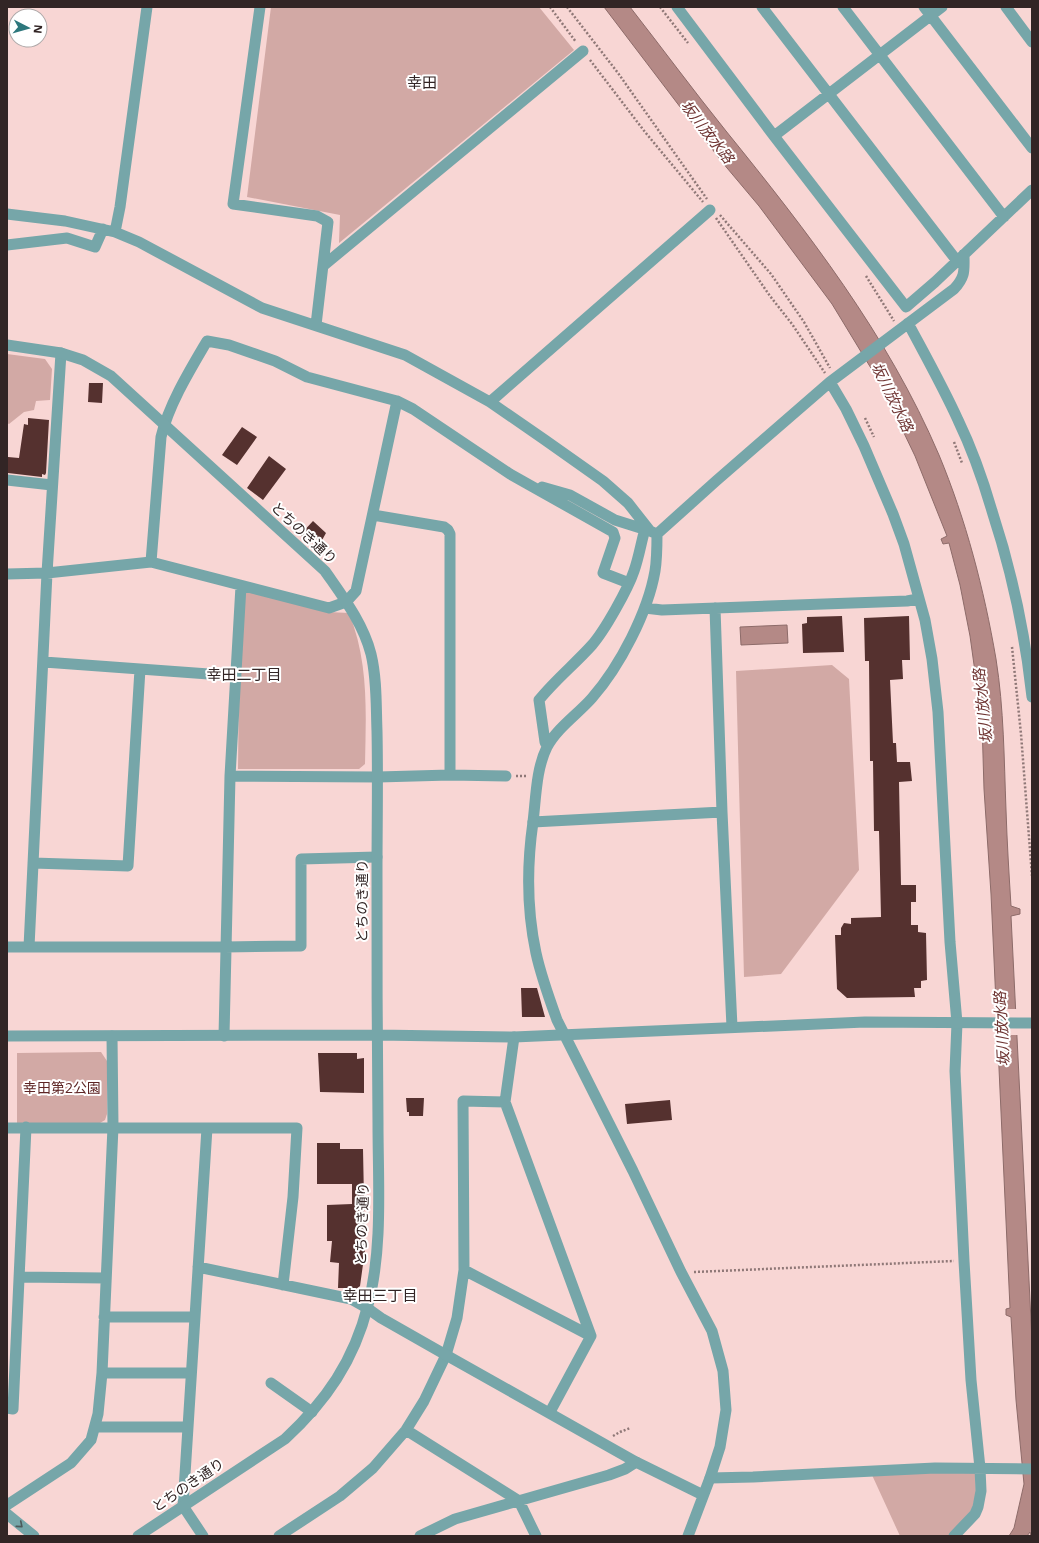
<svg xmlns="http://www.w3.org/2000/svg" width="1039" height="1543" font-family="'Open Sans','Noto Sans JP',sans-serif">
<style>
.green{fill:#d2a9a5}
.water{fill:#b48986;stroke:#8d6b69}
.pier{fill:#f8d6d4}
.building{fill:#55312f}
.lines{fill:none;stroke-linecap:round;stroke-linejoin:round}
.path{stroke:#8f7877;stroke-width:2.5;stroke-dasharray:2 2;stroke-linecap:butt}
.minor{stroke:#76a6a9;stroke-width:11}
.tertiary{stroke:#76a6a9;stroke-width:11}
.oneway{stroke:#4d595a}
.labels{text-anchor:middle;stroke-width:4;stroke-linejoin:round;paint-order:stroke}
.street-label{font-size:14px;fill:#322525;stroke:#fff}
.park-label{font-size:14px;fill:#5e2524;stroke:#fff}
.neighbourhood-label{font-size:15px;fill:#322525;stroke:#fff}
.water-label{font-size:15px;font-style:italic;fill:#6f3533;stroke:#fff}
</style>
<rect width="100%" height="100%" fill="#f8d6d4"/>
<path class="green" d="M271 7H539L574 50 339 243 340 215 247 197Z
M7 354 45 359 52 369 50 400 36 401 34 410 24 412 9 424 7 423Z
M243 590 328 612 349 613C369 663 366 712 365 764L359 769H238L239 676Z
M832 665 849 679 859 870 781 974 744 977 736 671Z
M101 1052 107 1061V1114L105 1120 100 1123H17V1053Z
M975 1471 976 1493 972 1510 948 1536H900L872 1475Z"/>
<path class="water" d="M604 7H630C662 48 693 90 726 131 807 231 888 335 939 455 966 520 984 589 996 659 1004 709 1004 759 1006 810 1007 842 1009 874 1011 906L1020 909V914L1011 916 1032 1341V1536H1031L1030 1532 1027 1536H1009L1014 1528 1024 1484 1016 1400 1011 1317 1006 1315V1309L1010 1308 991 894 984 789 982 722 970 636 960 585 949 543 943 544 941 539 947 536 915 456 880 383 832 304 759 206 722 162Z
M787 625 788 643 741 645 740 627Z"/>
<path class="pier" d="M994 1009H1017L1019 1035H995Z"/>
<path class="building" d="M89 383H103L102 403 88 402Z
M28 418 49 420 46 473 45 475 42 474V477L8 473V457L19 458 24 424 28 425Z
M242 427 257 437 237 465 222 455Z
M269 456 286 469 263 500 247 488Z
M313 521 326 533 321 542 315 537 309 542 300 535Z
M842 616 844 652 803 653 802 624 807 623V617Z
M909 616 910 660H902L903 679 890 680 893 743H896L897 762H910L912 781 899 782 901 885H916V902H911V925H918V932L926 933 927 980 921 981V988H914L915 997 847 998 837 989 835 935H841V928L844 923 851 924V918L881 917 879 831H874L873 761H870L869 661H865L864 618Z
M521 988H537L545 1017H522Z
M318 1053H357V1059L364 1058V1093L320 1092Z
M406 1098H424L423 1116H409V1112H407Z
M670 1100 672 1120 627 1124 625 1104Z
M317 1143H340V1149H363L365 1250 360 1286 353 1292 346 1291V1288H338L339 1263 330 1262 332 1241H327V1205L352 1204V1184H317Z"/>
<g class="lines">
<path class="path" d="M550 7 576 42
M567 7 618 73 707 199
M660 7 688 43
M590 60 645 132 703 202
M720 215 771 274 804 322 830 368
M716 218 770 296 792 324 825 373
M866 276 894 321
M865 418 874 437
M954 442 962 463
M1012 647 1021 734 1032 876
M516 776H527
M694 1272 954 1261
M613 1436 620 1432 630 1428"/>
<path class="minor" d="M260 7 233 204 317 216 328 222 316 325
M677 7 774 136 906 307 935 282 1032 190
M762 7 957 261
M843 7 1004 217
M924 7 1032 148
M1006 7 1032 42
M774 136 942 7
M7 214 65 221 115 232 139 242 262 308 405 355 490 402 545 440 603 481 628 503 650 531 657 534C657 546 657 559 655 571 648 612 620 666 592 698 578 714 557 728 547 747 536 769 536 798 533 822L722 812
M115 232 120 207 147 7
M7 245 67 238 95 247 103 229
M323 266 583 51
M908 323C925 355 943 387 958 420 972 449 983 480 992 511 1012 572 1025 633 1032 697
M830 382 846 409 864 446 893 514 904 544 925 620 932 659 938 712 950 942 957 1023 955 1071 964 1261 971 1380 980 1468 981 1491 978 1507 975 1514 954 1536
M490 402 710 210
M7 480 52 485
M542 487 570 495 615 520 650 531
M373 515 444 527 448 530 450 534V775
M657 534 716 481 830 382 954 289C966 276 964 270 964 254
M151 562 161 437C169 404 190 370 207 341L229 345 275 361 307 377 397 401 413 409 510 474 613 532 615 538 603 573 629 583
M7 574 47 573 151 562 329 608 346 602 356 591 397 401
M645 608 662 610 907 601 918 599
M715 608 722 812 732 1027
M44 662 236 676
M547 746 545 742 539 700C555 680 575 664 592 645 605 630 628 589 634 571 639 557 641 543 645 529
M230 776 378 777 450 775 506 776
M33 863 128 866 140 669
M7 947H225L301 946V859L377 857
M29 947 47 573 61 353
M224 1036 230 776 241 586
M514 1037 505 1102 591 1336 550 1412
M7 1128H297L293 1197 283 1285
M198 1267 351 1299 367 1308
M464 1270 591 1336
M19 1277 105 1278
M104 1317H195
M102 1373H191
M271 1383 312 1412
M7 1408 13 1409 26 1127
M95 1427H188
M406 1430 519 1501 536 1536
M710 1478 753 1477 935 1468 1032 1469
M7 1505 71 1463 91 1440 98 1414 102 1373 113 1127 112 1036
M7 1514 34 1536
M203 1536 183 1506 207 1128
M279 1536 340 1496 373 1468 406 1430 424 1401 446 1355 457 1318 464 1270 463 1101 505 1102
M420 1536 455 1519 609 1475 625 1469 636 1462"/>
<path class="tertiary" d="M7 345 61 353 83 360 111 376 325 571C343 597 363 623 371 654 377 679 376 706 377 731 378 779 377 826 377 873 377 957 377 1040 378 1124 378 1183 383 1248 368 1305 354 1361 326 1401 285 1439L138 1536
M533 822C527 864 527 911 536 953 541 976 549 998 557 1020L633 1171 681 1272 712 1331 723 1371 726 1410 720 1447 710 1478 688 1536
M7 1036 377 1035 514 1037 865 1022 1032 1023
M367 1308 381 1318 446 1355 636 1462 703 1495"/>
</g>
<defs><path id="oneway-chevron" d="M-2-3.5L2.5 0L-2 3.5" fill="none" stroke-width="1.6" stroke-linecap="round" stroke-linejoin="round"/></defs>
<use class="oneway" href="#oneway-chevron" transform="translate(20 1525) rotate(40)"/>
<g class="labels">
<g class="street-label">
<text transform="translate(304 533) rotate(43)" y="5">とちのき通り</text>
<text transform="translate(362 901) rotate(-90)" y="5">とちのき通り</text>
<text transform="translate(362 1224) rotate(-88)" y="5">とちのき通り</text>
<text transform="translate(188 1485) rotate(-34)" y="5">とちのき通り</text>
</g>
<g class="park-label">
<text x="62" y="1093">幸田第2公園</text>
</g>
<g class="neighbourhood-label">
<text x="422" y="88">幸田</text>
<text x="244" y="680">幸田二丁目</text>
<text x="380" y="1301">幸田三丁目</text>
</g>
<g class="water-label">
<text transform="translate(707 132) rotate(52)" y="5">坂川放水路</text>
<text transform="translate(892 397) rotate(64)" y="5">坂川放水路</text>
<text transform="translate(983 706) rotate(-96)" y="5">坂川放水路</text>
<text transform="translate(1002 1029) rotate(-93)" y="5">坂川放水路</text>
</g>
</g>
<rect width="1039" height="1543" fill="none" stroke="#322525" stroke-width="16"/>
<g transform="translate(28 28) rotate(96)"><circle r="19" fill="#ffffff" stroke="#ada8a8"/>
<path d="M0-3L7 15L0 10L-7 15Z" fill="#2d777c"/>
<text y="-6" font-size="11" font-weight="bold" text-anchor="middle" fill="#322525">N</text>
</g>
</svg>
